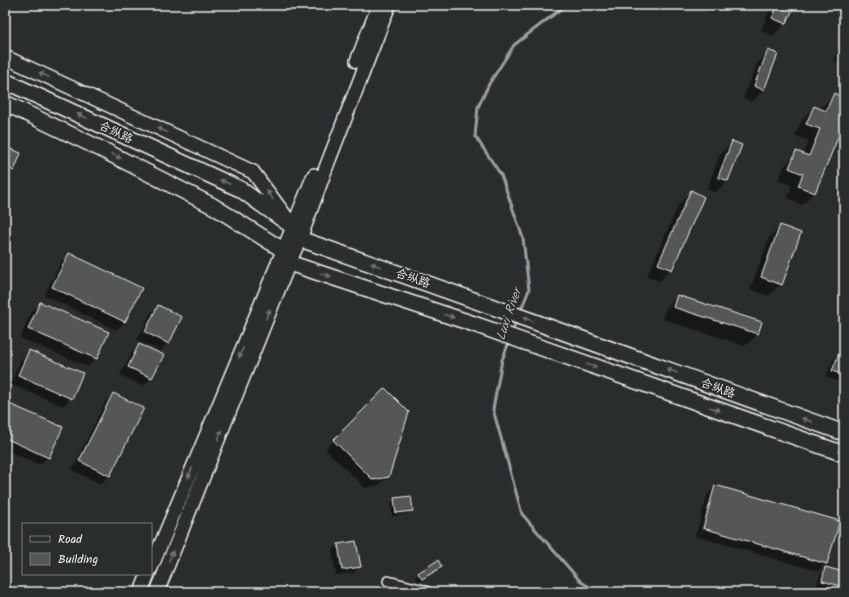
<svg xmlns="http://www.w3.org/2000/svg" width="849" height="597" font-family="Kalam,'LXGW WenKai TC',sans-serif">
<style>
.shadow{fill:#0007;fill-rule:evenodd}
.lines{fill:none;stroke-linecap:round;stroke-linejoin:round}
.stream{stroke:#9f9f9a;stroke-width:3}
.building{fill:#555756;stroke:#f4f1e8}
.street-casing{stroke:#f4f1e8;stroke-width:12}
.secondary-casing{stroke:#f4f1e8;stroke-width:16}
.primary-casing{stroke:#f4f1e8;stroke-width:18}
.street{stroke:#2a2d2e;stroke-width:9}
.secondary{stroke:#2a2d2e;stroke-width:13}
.primary{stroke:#2a2d2e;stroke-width:15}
.oneway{fill:#71726f}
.labels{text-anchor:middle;stroke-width:3.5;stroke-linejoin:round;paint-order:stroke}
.street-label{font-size:12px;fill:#f4f1e8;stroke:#2a2d2e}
.water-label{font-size:13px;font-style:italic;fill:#b5b3ae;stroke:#2a2d2e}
</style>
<rect width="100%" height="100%" fill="#2a2d2e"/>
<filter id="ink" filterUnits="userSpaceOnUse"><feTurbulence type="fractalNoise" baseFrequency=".025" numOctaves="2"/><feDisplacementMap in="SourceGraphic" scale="8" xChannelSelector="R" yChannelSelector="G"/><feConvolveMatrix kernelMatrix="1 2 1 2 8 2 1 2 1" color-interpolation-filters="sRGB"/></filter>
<g filter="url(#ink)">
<path class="shadow" d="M703 5H722L713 14 701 9Z
M772 5H794L785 24 773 36 761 30Z
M844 41V65L833 61 840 45Z
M769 52 764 90 752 102 743 98 757 64Z
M834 95 844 99V121L814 193 802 205 787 198 792 186 778 180 785 165 797 153 803 155 809 141 795 136 802 119 814 107 820 110 822 107Z
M732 142 727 181 715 193 707 189 720 154Z
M5 148 13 170 7 176H5Z
M691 192 671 269 659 281 647 276 679 204Z
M781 226V284L769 296 750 289 769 238Z
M69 254 141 289 125 322 116 330 44 295 61 262Z
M844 254V268L840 258Z
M844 278V289L841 281Z
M678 296 758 334 745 346 662 319 666 308Z
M40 303 96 358 88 367 20 338 32 311Z
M158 306 168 343 160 351 137 340 150 314Z
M139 346 162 356 151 378 143 386 120 375 131 354Z
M29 351 71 398 63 406 10 384 21 359Z
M844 353V384L826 377 833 360 839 354Z
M385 389 388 477 379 485 365 488 325 449Z
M113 394 142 409 109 476 101 484 72 470 105 402Z
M5 403 48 457 40 465 5 450Z
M716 486 826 563 818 571 695 536 708 494ZM712 495H714L702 533 701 532Z
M395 499 412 510 408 514 392 516 391 503Z
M355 542 360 566 353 573 336 575 332 551 338 545Z
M441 566 418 582 415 577 419 573Z
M826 568 844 573V592H833L816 587 820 574Z
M477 588 485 592H473Z"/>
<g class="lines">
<path class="stream" d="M520 312 529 290 523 238 501 175 475 136 478 107 489 84 514 45 566 5
M512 333 517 319
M509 342 502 360 493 409 522 514 581 582 599 592"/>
</g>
<path class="building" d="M778 5H795L786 24 772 18Z
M768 50 778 54 764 90 754 86Z
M834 93 844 98V123L815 193 798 186 803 174 789 168 796 151 809 156 820 129 806 124 814 106 826 111Z
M732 141 742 145 728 181 718 177Z
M5 147 21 153 14 171 5 167Z
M691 190 704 197 672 270 658 264Z
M780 225 801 233 782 285 761 277Z
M69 253 142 288 125 322 52 287Z
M677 295 762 322 758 334 673 307Z
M40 302 109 332 97 359 28 329Z
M158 305 182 317 169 344 145 332Z
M844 341V375L832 371Z
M139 344 164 355 152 378 128 367Z
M29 350 83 373 72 399 18 375Z
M385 388 409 412 389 477 373 480 333 440Z
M113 393 144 408 110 476 79 461Z
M5 402 63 427 49 458 5 438Z
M715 485 840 521 827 564 703 528Z
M411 496 413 511 396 513 394 498Z
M356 541 361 567 342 570 338 544Z
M438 560 442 567 422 579 418 573Z
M825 567 844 572V587L822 581Z"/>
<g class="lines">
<defs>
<path id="street" d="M388 581 424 590 428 592"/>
<path id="secondary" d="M5 57 253 172 290 222
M357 61 379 5
M151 568 293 227 314 175
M141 592 148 574
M157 592 289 263 300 239 327 165 389 5"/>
<path id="primary" d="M5 81 240 189 293 227 300 239C482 302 662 368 844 433
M5 103 101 149 213 206 283 250 289 263 471 323 844 454"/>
</defs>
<use href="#street" class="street-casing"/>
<use href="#secondary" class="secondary-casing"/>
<use href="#primary" class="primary-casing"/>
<use href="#street" class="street"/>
<use href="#secondary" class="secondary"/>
<use href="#primary" class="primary"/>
</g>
<defs><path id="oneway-solid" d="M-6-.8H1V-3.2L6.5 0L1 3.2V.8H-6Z"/></defs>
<g class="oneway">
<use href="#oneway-solid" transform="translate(44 75) rotate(-155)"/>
<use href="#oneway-solid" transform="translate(82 116) rotate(-155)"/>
<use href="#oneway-solid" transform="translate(162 130) rotate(-155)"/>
<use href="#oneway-solid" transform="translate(116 156) rotate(27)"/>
<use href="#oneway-solid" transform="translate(225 182) rotate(-155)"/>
<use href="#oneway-solid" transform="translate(270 195) rotate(-126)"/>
<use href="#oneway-solid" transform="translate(376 265) rotate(-161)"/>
<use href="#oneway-solid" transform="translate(326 275) rotate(18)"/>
<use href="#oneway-solid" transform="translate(268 314) rotate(-68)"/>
<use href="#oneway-solid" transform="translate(449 316) rotate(18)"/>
<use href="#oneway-solid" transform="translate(528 319) rotate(-159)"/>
<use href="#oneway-solid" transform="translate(241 353) rotate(113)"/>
<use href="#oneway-solid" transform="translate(592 366) rotate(19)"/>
<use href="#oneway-solid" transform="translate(672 371) rotate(-160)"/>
<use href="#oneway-solid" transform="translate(715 409) rotate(19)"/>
<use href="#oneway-solid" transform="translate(807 420) rotate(-160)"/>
<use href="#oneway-solid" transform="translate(220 435) rotate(-68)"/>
<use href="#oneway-solid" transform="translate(190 473) rotate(113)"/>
<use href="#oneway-solid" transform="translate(171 556) rotate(-68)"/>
</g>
</g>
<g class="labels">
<g class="street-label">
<text transform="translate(116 132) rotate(25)" y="4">合纵路</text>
<text transform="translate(413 278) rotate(19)" y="4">合纵路</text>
<text transform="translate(718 388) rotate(20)" y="4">合纵路</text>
</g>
<g class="water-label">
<text transform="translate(508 314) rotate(-71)" y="5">Luxi River</text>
</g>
</g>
<rect width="849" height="597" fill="none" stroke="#2a2d2e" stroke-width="20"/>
<rect x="10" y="10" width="829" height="577" fill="none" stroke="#f4f1e8" stroke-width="1.5" filter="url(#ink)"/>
<rect x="22" y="523" width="130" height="52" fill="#2a2d2e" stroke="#7b7b78"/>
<rect x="30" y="536" width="20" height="6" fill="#2a2d2e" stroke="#7b7b78"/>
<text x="58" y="543" font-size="12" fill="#f4f1e8">Road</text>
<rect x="30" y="553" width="20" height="12" fill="#555756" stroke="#7b7b78"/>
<text x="58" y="563" font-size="12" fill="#f4f1e8">Building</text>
</svg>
